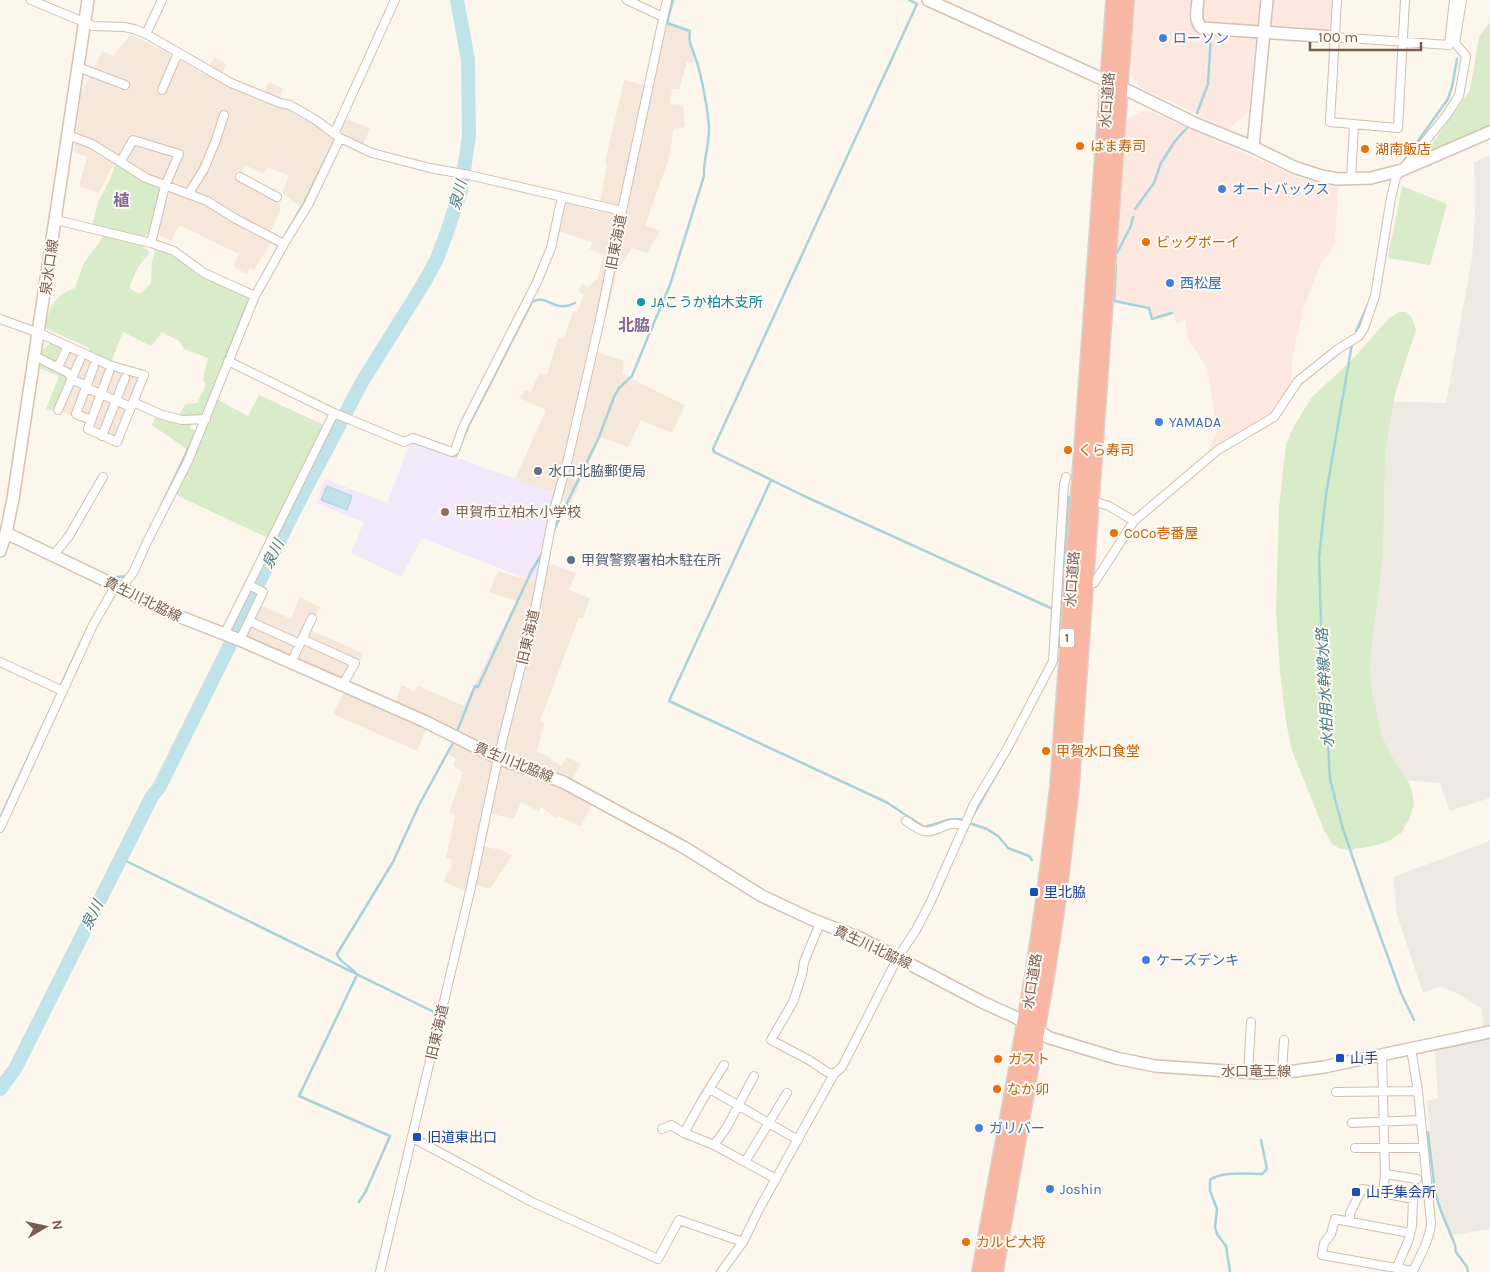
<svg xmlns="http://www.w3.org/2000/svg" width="1490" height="1272" font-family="Karla,'Noto Sans JP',sans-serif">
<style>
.residential{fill:#f5e8da}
.commercial{fill:#fde8e0}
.industrial{fill:#efe9e4}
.education{fill:#f3e8fa}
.green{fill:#d8ecc9}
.water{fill:#bfe3e8;stroke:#a5d3da}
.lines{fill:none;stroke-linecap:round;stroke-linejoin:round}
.stream{stroke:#a5d3da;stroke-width:2.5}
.river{stroke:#bfe3e8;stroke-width:14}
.street-casing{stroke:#d1beb0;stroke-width:10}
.secondary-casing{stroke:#d6c0b0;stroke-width:14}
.highway-casing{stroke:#dad1cd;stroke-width:18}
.street{stroke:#fff;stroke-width:8}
.secondary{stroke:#fff;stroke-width:11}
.highway{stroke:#f7b7a3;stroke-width:15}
.shop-dot{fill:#3f7fe0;stroke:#fffaf3;stroke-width:2}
.food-dot{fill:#e8710a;stroke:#fffaf3;stroke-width:2}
.culture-dot{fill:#0f9aa8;stroke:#fffaf3;stroke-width:2}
.service-dot{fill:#5c6f8a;stroke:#fffaf3;stroke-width:2}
.education-dot{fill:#8d6e63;stroke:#fffaf3;stroke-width:2}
.transit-dot{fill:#1a4fb4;stroke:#fffaf3;stroke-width:2}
.labels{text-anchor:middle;stroke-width:4;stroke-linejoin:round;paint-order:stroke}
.shield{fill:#fffaf3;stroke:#a28b7f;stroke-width:1}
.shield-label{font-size:12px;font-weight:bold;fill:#7a5c4d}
.shop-label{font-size:14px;fill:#366cbe;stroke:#fffaf3;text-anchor:start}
.street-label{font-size:14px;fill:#7a5c4d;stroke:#fffaf3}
.food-label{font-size:14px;fill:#c56008;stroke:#fffaf3;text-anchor:start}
.culture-label{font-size:14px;fill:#0d838f;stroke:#fffaf3;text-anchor:start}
.service-label{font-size:14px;fill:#4e5e75;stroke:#fffaf3;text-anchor:start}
.education-label{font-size:14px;fill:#785e54;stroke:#fffaf3;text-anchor:start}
.transit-label{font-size:14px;fill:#164399;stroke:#fffaf3;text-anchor:start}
.water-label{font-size:15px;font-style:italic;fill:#437c86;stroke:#fffaf3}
.quarter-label{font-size:16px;font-weight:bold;fill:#846695;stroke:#fffaf3}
</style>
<rect width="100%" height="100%" fill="#fdf6ec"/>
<path class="residential" d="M668 23 690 33 694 62H687L679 89H672L670 104 683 105 685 127 673 129 670 156 645 225 660 231 647 253 632 248 617 272 597 352 624 361 622 374 685 405 672 433 641 420 628 447 601 437 569 507 555 493 515 479 546 410 520 398 525 390 531 392 539 373 547 375 558 338 564 339 573 311 577 312 584 295 579 291 582 284 588 287 598 278 604 255 590 249 592 242 558 231 565 200 598 212 607 164 605 162 624 80 653 87 666 24Z
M131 34 175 57 205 75 214 57 226 64 219 82 260 100 269 82 283 89 276 107 289 108 314 122 334 138 346 119 370 128 363 145 340 136 300 207 282 193 289 176 267 167 263 174 245 165 237 181 280 203V211L267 238 272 241 254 270 250 268 246 274 233 266 239 254 179 225 171 241 156 234 170 192 115 161 99 193 79 186 87 157 74 152 81 94 102 51 113 56Z
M55 345 144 381 119 440 91 428 62 411 74 372 50 358Z
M548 563 576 573 569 590 590 598 583 619 579 617 540 721 544 723 537 752 546 755 561 766 567 757 581 764 566 790 593 803 580 826 558 816 557 818 541 807 539 812 521 802 514 819 483 812 476 845 501 850 512 855 490 889 468 883 466 891 444 882 447 872 450 871 452 860 446 858 455 815 449 812 463 773 453 766 456 759 448 754 456 742 426 730 417 751 333 714 343 693 342 682 244 636 259 604 291 619 300 597 320 607 310 630 363 653 349 684 394 705 402 685 414 692 418 686 464 706 516 601 489 592 498 571 542 584Z"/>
<path class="commercial" d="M1134 0H1333L1331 28 1326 31 1275 29 1256 41 1248 113 1228 129 1140 87 1129 71Z
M1145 109 1302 179 1338 187 1335 244 1320 265 1303 310 1293 354 1291 384 1281 404 1270 416 1208 452 1217 431 1207 368 1188 339 1185 319 1177 323 1173 314 1152 319 1148 306 1114 301 1119 210 1126 120Z"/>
<path class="industrial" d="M1490 155V798L1450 811 1440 783 1362 777 1375 401 1446 403 1472 258 1475 215 1474 162Z
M1490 841V1229L1452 1235 1442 1212 1436 1192 1427 1101 1438 1098 1435 1050 1485 1040 1481 1008 1460 995 1440 986 1423 993 1397 915 1393 877Z"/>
<path class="education" d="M414 442 554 493 536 582 422 538 401 577 351 553 364 522 316 503 325 479 387 503 410 443Z"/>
<path class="green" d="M1490 22V125L1426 153 1470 90 1479 37Z
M116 162 166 193C164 204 161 219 154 227 146 237 145 233 143 247L150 252 138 267 129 288 140 294 151 283 152 262 155 250 165 253 206 272 208 269 253 292 204 415 194 417 190 428 197 431 188 450 152 425 157 414 168 413 179 415 186 404 197 403 206 385 203 379 208 358 184 349 179 341 162 332 151 346 123 332 109 367 91 361 89 348 45 328C49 307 54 296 75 288L84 263 101 240 105 228 92 226 98 202 110 179Z
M1402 186 1447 204 1430 265 1388 258Z
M1399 312H1406L1411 316 1416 330 1395 394 1385 452 1383 554 1372 644 1370 668 1371 687 1382 736 1391 755 1408 781 1412 792 1414 804 1409 819 1401 833 1389 841 1373 846 1348 850 1340 849 1332 844 1324 830 1291 748 1286 721 1280 672 1276 611 1279 507 1286 444 1294 426 1312 397 1353 359 1388 319Z
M52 342 62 346 55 359 70 371 65 387 54 410 46 409 59 376 37 367 41 351Z
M259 395 324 425 268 538 174 494 198 448 218 400 248 416Z"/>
<path class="water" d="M327 486 352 496 347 510 321 500Z"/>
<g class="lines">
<path class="stream" d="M909 0 917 4 713 449 714 452 804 496 1053 609
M1197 113 1208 84 1211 34
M1403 162 1448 99 1452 87 1457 59
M1135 209 1154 183 1161 163 1175 141 1187 128
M276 251 304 203 331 148
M1117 253 1131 226 1133 217
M1116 265 1114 301 1149 308 1152 319 1172 313
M1356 331 1371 298
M1352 344 1326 494 1319 558 1321 622 1330 779 1342 826 1368 902 1401 993 1414 1020
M226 357 244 313
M456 456 468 427 532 302C548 293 554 314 575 303
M771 480 669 701 886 802 924 827C938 824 952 816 965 820
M161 506 191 443
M552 534 599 437 614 397 619 388 632 376 648 337 670 285 704 176C703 161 709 146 709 130 709 114 701 72 695 57 692 46 688 44 690 31L667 23 673 0
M115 581 117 577 128 576
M1058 648 1069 497
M60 687 84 635 111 587
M456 734 475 686 478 687 531 572 543 552
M974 814 1017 738
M0 818 55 699
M969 823 987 829 998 836 1008 848 1029 856 1032 860
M120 858 438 1014
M357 975C352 966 340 964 337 954L393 862 418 807 455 739
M357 975 299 1096 390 1136 366 1191 359 1202
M1428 1132 1435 1192 1441 1211 1455 1245 1456 1252 1467 1267 1468 1272
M1230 1272 1226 1246 1217 1234 1215 1227 1217 1209 1210 1191V1180C1220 1171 1248 1174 1262 1174L1267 1169 1261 1140"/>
<path class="river" d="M0 1089 15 1069 152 796 159 788 231 643 249 603 294 511 362 382 422 286 436 261 447 232 461 190 469 136 468 60 457 0"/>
<defs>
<path id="street" d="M31 0 93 26 124 27 134 29 146 34 231 83 280 103 290 105 316 120 340 138 372 153 430 168 469 175 622 211
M627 0 663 17
M1337 0 1330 122 1398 128 1405 0
M146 34 162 0
M1334 37 1449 45 1454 0
M78 67 125 85
M162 90 178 53
M334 134 395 0
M68 135 92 144 146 178 207 201 236 219 284 244
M121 161 133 140 179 154 165 186 151 243
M240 177 277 197
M1351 179 1354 125
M189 193 204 169 216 140 224 115
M56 220 151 243 174 251 204 273 255 296
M0 319 39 333 109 365 144 375 117 442 88 429 109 372
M35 356 68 373 73 380 85 385 89 389 131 407
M228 361 334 413 404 442 413 438 452 452 455 450 463 427 537 282 551 248 562 197
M58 367 65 352
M133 402 162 415 182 420 206 419
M58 410 80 360
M91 420 76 414 94 366
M102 436 125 378
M1090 500 1109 506 1134 521
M53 556 69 536 103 477
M1085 585 1094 583 1134 521 1218 450 1274 417 1298 381 1338 349 1359 336 1364 328 1375 296 1391 198 1396 177 1446 116 1459 96 1466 56 1455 43 1462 0
M121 588 133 573 147 542 188 461 255 296 284 244 308 205 340 138
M249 621 300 644
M224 635 334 413
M302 639 355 663 342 686
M240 640 263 592 249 585
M0 662 63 691
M291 663 312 618
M906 821C911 824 918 830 924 831 937 834 949 818 963 826
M0 828 93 625 116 585
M820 923 804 962 802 975 793 1002 771 1040 809 1060 827 1072 834 1074
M1382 1055 1385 1174 1383 1193
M1282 1072 1284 1040
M1248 1073 1251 1022
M710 1089 798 1140
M1336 1092 1418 1091
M1352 1123 1421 1120
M662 1129 671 1125 684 1133 714 1145 776 1179
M684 1133 703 1099 724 1065
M413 1138 532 1202 658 1259 679 1220 743 1242
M714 1145 727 1127 754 1076
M1355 1148H1423
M745 1162 787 1093
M1385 1174 1417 1179
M1350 1221V1213L1362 1189 1413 1199 1412 1226 1409 1239 1397 1267
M1410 1233 1335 1219 1331 1234 1324 1243 1322 1255 1413 1271C1420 1256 1430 1239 1431 1223L1418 1091 1411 1049
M380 1272 471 887 498 758 535 610 554 510 568 459 601 315 622 211 667 0
M721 1272 743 1242 758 1211 834 1074 842 1067 898 957 916 930 931 901 974 804 1007 749 1053 661 1064 484 1066 477"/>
<path id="secondary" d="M928 0 1131 92 1194 123 1253 147 1294 167 1321 176 1337 179 1371 178 1402 170 1490 132
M1198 0C1197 9 1194 22 1202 28L1334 37
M1253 147 1267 0
M6 533 121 588 165 611 240 640 424 721 498 758 563 782 685 848 762 896 811 919 860 938 982 1002 1015 1017 1050 1038 1116 1058 1155 1066 1256 1073 1295 1071 1324 1067 1490 1032
M0 551 6 533 13 499 88 0"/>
<path id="highway" d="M980 1272C994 1189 1011 1106 1025 1022 1039 944 1049 865 1058 786L1114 0
M995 1272 1047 972 1058 899 1071 788 1126 0"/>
</defs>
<use href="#street" class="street-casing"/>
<use href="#secondary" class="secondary-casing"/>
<use href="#highway" class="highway-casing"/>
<use href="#street" class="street"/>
<use href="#secondary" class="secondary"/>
<use href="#highway" class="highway"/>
</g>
<g class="shop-dot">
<circle cx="1163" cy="38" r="5"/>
<circle cx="1222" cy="189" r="5"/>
<circle cx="1170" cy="283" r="5"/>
<circle cx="1159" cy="422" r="5"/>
<circle cx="1146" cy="960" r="5"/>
<circle cx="979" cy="1128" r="5"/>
<circle cx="1050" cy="1189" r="5"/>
</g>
<g class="food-dot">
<circle cx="1080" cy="146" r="5"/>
<circle cx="1365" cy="149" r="5"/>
<circle cx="1146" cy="242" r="5"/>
<circle cx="1068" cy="450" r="5"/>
<circle cx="1114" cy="533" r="5"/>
<circle cx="1046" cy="751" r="5"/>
<circle cx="998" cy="1059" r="5"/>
<circle cx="997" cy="1089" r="5"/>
<circle cx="966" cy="1242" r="5"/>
</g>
<circle class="culture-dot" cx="641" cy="302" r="5"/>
<g class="service-dot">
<circle cx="538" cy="471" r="5"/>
<circle cx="571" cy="560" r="5"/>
</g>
<circle class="education-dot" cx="445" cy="512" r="5"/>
<g class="transit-dot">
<rect x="1029" y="887" width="10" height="10" rx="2.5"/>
<rect x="1335" y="1053" width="10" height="10" rx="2.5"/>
<rect x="412" y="1132" width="10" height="10" rx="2.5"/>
<rect x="1351" y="1187" width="10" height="10" rx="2.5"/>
</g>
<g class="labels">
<rect class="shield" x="1059.5" y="628.5" width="15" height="19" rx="4"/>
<g class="shield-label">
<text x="1067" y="642">1</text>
</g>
<g class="shop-label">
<text x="1173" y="43">ローソン</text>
<text x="1232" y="194">オートバックス</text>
<text x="1180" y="288">西松屋</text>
<text x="1169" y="427">YAMADA</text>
<text x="1156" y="965">ケーズデンキ</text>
<text x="989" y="1133">ガリバー</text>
<text x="1060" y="1194">Joshin</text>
</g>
<g class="street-label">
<text transform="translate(1107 100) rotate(-86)" y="5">水口道路</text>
<text transform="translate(616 242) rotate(-79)" y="5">旧東海道</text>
<text transform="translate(49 267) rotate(-82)" y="5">泉水口線</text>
<text transform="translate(1072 579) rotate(-86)" y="5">水口道路</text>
<text transform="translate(143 599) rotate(26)" y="5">貴生川北脇線</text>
<text transform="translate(528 637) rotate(-77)" y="5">旧東海道</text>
<text transform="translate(514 762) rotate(22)" y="5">貴生川北脇線</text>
<text transform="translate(873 947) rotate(25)" y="5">貴生川北脇線</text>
<text transform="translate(1032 981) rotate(-81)" y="5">水口道路</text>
<text transform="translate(437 1032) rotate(-77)" y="5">旧東海道</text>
<text x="1256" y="1076">水口竜王線</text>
</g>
<g class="food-label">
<text x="1090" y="151">はま寿司</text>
<text x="1375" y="154">湖南飯店</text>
<text x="1156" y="247">ビッグボーイ</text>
<text x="1078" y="455">くら寿司</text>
<text x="1124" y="538">CoCo壱番屋</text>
<text x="1056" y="756">甲賀水口食堂</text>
<text x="1008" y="1064">ガスト</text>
<text x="1007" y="1094">なか卯</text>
<text x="976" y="1247">カルビ大将</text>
</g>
<g class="culture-label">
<text x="651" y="307">JAこうか柏木支所</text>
</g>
<g class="service-label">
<text x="548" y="476">水口北脇郵便局</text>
<text x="581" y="565">甲賀警察署柏木駐在所</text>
</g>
<g class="education-label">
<text x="455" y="517">甲賀市立柏木小学校</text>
</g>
<g class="transit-label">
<text x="1044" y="897">里北脇</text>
<text x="1350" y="1063">山手</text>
<text x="427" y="1142">旧道東出口</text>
<text x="1366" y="1197">山手集会所</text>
</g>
<g class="water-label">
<text transform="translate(458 195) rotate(-75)" y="5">泉川</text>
<text transform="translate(273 554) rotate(-64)" y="5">泉川</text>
<text transform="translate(1325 688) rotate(-93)" y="5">水柏用水幹線水路</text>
<text transform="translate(92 915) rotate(-63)" y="5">泉川</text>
</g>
<g class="quarter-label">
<text x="121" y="206">植</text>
<text x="634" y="331">北脇</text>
</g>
</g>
<g transform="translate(45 1227) rotate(81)" stroke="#fffaf3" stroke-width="4" paint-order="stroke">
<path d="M0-4L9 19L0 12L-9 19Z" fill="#7a5c4d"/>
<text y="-8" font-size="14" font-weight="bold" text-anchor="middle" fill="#7a5c4d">N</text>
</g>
<path d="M1310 42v8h111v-8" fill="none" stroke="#7a5c4d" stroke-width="2.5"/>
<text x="1318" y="42" font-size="15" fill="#7a5c4d" stroke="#fffaf3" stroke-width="4" paint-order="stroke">100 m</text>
</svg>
